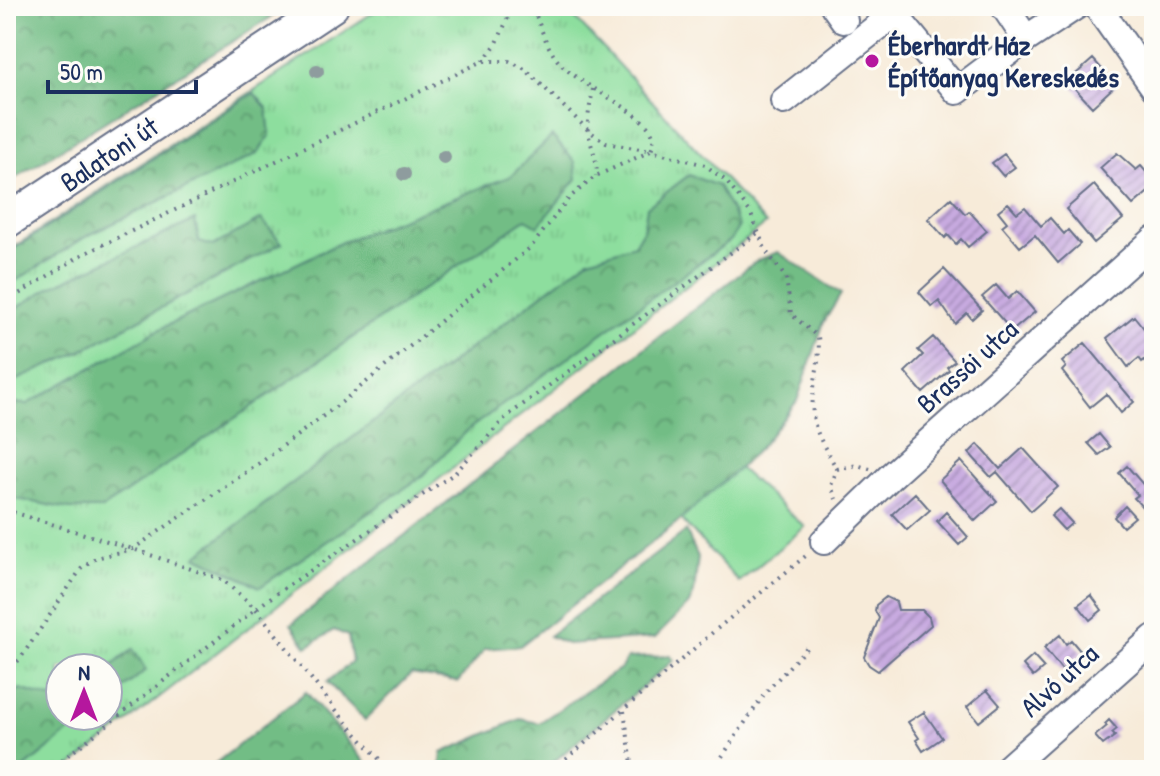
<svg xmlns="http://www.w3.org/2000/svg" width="1160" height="776" font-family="'Patrick Hand',sans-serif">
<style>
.grass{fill:url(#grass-tufts);stroke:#54867e;stroke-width:2;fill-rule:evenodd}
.forest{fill:url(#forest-crowns);stroke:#467672;stroke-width:2}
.park{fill:#8dde9e;stroke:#54867e;stroke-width:2}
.building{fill:url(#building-hatch)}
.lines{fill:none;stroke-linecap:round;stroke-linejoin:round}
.minor-casing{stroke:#687189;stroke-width:30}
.major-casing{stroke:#687189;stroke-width:36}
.path{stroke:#687189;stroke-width:4;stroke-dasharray:2 6;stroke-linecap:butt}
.minor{stroke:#fff;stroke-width:26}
.major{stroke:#fff;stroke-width:32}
.tree{fill:#8e9c9e}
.poi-dot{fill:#b5179e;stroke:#fdfcf7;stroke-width:3}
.labels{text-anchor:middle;stroke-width:6;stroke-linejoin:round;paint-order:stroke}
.poi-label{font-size:28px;font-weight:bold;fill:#1b2f5e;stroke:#fdfcf7;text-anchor:start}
.street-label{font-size:28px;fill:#1b2f5e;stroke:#fdfcf7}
</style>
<defs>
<pattern id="grass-tufts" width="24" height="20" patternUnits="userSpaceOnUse" patternTransform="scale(2)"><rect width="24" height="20" fill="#8dde9e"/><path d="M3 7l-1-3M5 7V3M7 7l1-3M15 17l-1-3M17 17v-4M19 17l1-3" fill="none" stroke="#79bf8a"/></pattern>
<pattern id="forest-crowns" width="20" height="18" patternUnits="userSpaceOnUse" patternTransform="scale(2)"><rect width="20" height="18" fill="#72bd85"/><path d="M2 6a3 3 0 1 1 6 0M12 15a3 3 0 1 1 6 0" fill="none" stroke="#5d9a70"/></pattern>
<pattern id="building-hatch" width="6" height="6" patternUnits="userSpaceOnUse" patternTransform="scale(2)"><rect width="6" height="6" fill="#c8aae0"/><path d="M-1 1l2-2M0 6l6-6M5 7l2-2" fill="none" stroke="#a28bb9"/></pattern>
</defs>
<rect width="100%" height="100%" fill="#fdfcf7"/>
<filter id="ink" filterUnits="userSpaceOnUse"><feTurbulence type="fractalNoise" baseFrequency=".0125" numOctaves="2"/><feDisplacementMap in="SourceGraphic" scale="16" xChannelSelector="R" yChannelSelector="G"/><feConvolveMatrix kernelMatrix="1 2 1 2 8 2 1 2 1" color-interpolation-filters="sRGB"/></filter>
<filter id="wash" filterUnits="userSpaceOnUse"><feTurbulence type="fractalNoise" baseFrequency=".006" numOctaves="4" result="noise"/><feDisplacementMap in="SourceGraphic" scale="32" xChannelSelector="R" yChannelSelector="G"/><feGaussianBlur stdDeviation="1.8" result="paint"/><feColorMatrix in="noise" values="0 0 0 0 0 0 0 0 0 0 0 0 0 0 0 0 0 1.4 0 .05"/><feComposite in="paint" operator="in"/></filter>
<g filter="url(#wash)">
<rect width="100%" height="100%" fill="#f7ebd9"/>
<path class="grass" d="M383 6H564L766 224 66 770H6V252ZM60 668H108V716H60Z"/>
<path class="forest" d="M6 6H289L6 184Z
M254 93 267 108 270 136 257 154 87 236 6 287V254Z
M552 136 575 162 577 179 538 226 526 219 102 509H69L6 497V403L27 404 164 327 342 242 511 176Z
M689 175 718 186 739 226 731 240 469 429 421 477 260 587 196 556 589 259 634 245 643 230 647 207Z
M261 219 282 243 77 353 17 380H6V314L53 286 195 220 199 242 213 246Z
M778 252 841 294 824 322 797 401 763 444 717 491 520 646 485 649 458 682 411 674 365 720 327 682 352 662 348 636 334 630 307 647 291 624 756 261Z
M686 531 698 557 694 593 689 604 655 638 567 644 549 636Z
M133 649 146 670 108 701V669Z
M670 656 674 660 544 770H440L442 753 520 719 539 723 621 668 627 658Z
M20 689 50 698 60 696V716H89L22 770H6V699Z
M306 692 372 770H207Z"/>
<path class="park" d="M739 468 805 527 739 582 681 519Z"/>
<g id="blocks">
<path class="building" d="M1093 59 1116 85 1092 107 1068 81Z
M1117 153 1136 170 1141 166 1154 181V187L1133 205 1100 168Z
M1004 154 1015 167 1003 176 992 163Z
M1094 185 1123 219 1094 243 1066 209Z
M951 198 965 214 969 211 987 231 968 247 961 239 956 244 948 235 945 238 928 219Z
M1008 203 1017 213 1025 207 1041 226 1050 218 1064 234 1068 230 1080 244 1058 263 1035 235 1020 247 1002 226 1007 222 998 211Z
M944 269 982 310 972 319 967 313 955 324 939 301 932 307 919 292Z
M996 285 1008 299 1017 291 1035 312 1012 331 982 297Z
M1134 316 1154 341V352L1142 362 1139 358 1128 367 1107 338Z
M933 337 955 361 947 367 949 370 923 393 905 372 923 355 918 350Z
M1085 343 1134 402 1121 413 1106 394 1090 407 1062 371 1066 367 1062 362Z
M1099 434 1110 447 1099 455 1088 443Z
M978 444 1000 469 1023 448 1058 487 1031 511 997 472 991 477 969 453Z
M961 461 997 501 975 521 940 480Z
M1127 466 1154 497V500L1144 509 1134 498 1138 495 1119 473Z
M915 493 930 510 907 530 892 514Z
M1125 506 1135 517 1123 527 1114 517Z
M1059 509 1072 523 1064 530 1051 516Z
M946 512 968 537 959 545 937 521Z
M1091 595 1102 610 1090 620 1078 605Z
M886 597 896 602 898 610H922L929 617 931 625 878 671 869 665 864 657 879 618 875 611 876 605Z
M1060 635 1066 644 1071 640 1082 653 1062 670 1044 648Z
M1033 656 1044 668 1033 677 1023 665Z
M987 690 1000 705 979 722 967 707Z
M924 712 942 738 923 751 916 740 919 738 908 722Z
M1109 720 1117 729 1112 733 1115 736 1103 745 1095 736 1107 726 1105 724Z"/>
</g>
</g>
<g filter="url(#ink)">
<use href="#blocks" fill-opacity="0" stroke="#687189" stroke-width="2"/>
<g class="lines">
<defs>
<path id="minor" d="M834 6 844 20
M1097 6 1154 87
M894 14 957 91 1026 39 1004 6
M1026 39 1076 6
M784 101 904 6
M824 541 892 475 1154 240
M1006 770 1154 638"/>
<path id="major" d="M6 222 332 6"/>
</defs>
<use href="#minor" class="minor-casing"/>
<use href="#major" class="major-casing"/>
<path class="path" d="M483 61 497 43 513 6
M593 89C591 103 587 115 588 130 590 147 599 159 596 176
M6 302 80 256 483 61H509L525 69 588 130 606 143 651 151C653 145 655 139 652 133 638 106 575 86 555 57 545 43 539 22 532 6
M837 469 857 465 870 469
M6 510 133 549 223 580 256 609 344 720 389 770
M6 673 20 659 81 569 96 558 133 549 264 460 342 402 531 247 569 198 596 176 651 151 705 165 726 181 750 212 766 251 786 278 791 314 818 337C822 363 810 389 813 415 815 434 828 453 837 469L831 486 836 499
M624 711 633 770
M49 770 270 598 455 473 506 417 759 232
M554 770 712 633 808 554
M713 770 765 693 809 645"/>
<use href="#minor" class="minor"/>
<use href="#major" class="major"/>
</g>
<g class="tree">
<circle cx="317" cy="71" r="7"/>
<circle cx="444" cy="157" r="7"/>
<circle cx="404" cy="174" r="7"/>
</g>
</g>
<circle class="poi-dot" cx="872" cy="61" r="8"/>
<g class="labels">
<g class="poi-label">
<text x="888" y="55">Éberhardt Ház<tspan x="888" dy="32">Építőanyag Kereskedés</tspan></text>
</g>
<g class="street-label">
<text transform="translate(109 154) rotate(-34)" y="10">Balatoni út</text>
<text transform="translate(967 366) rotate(-42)" y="10">Brassói utca</text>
<text transform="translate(1059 680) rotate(-42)" y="10">Alvó utca</text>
</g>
</g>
<rect width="1160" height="776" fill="none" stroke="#fdfcf7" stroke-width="32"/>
<g transform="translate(84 692)"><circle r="38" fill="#fdfcf7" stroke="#a3aaba" stroke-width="2"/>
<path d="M0-6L14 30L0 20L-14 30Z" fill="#b5179e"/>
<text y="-12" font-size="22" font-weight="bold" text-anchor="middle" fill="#1b2f5e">N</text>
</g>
<path d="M48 80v12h148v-12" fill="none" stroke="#1b2f5e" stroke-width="4"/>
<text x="60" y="80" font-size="24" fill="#1b2f5e" stroke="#fdfcf7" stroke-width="6" paint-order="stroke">50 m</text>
</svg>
